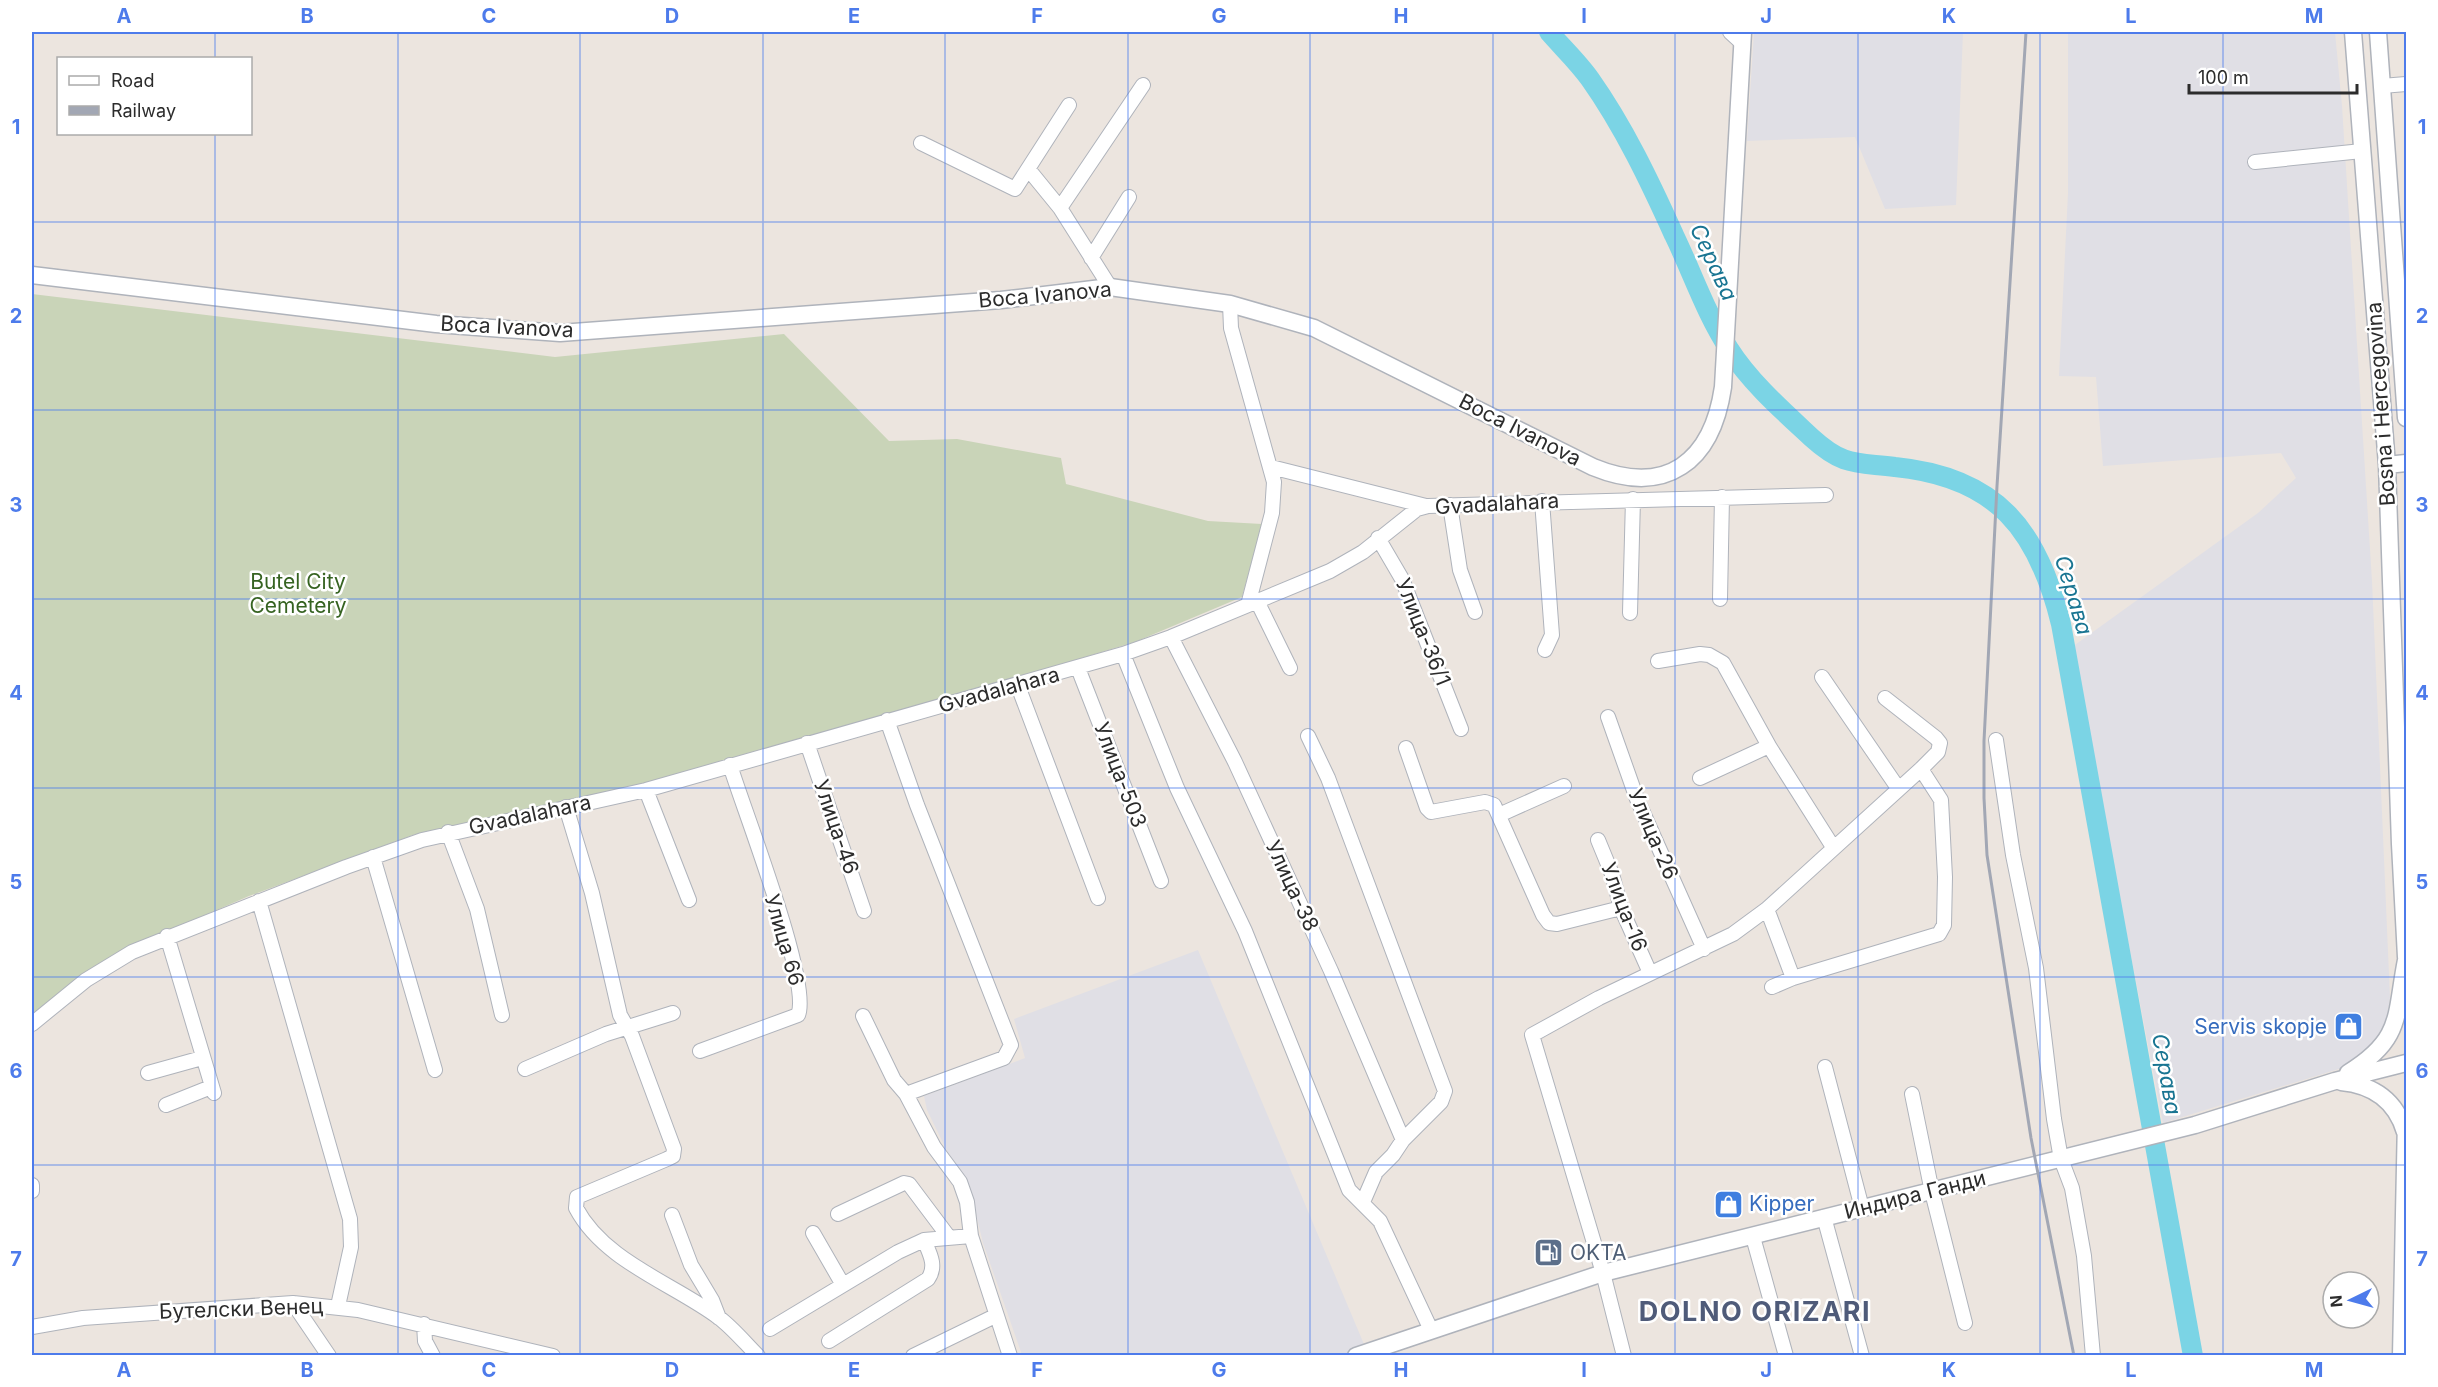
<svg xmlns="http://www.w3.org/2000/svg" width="2438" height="1387" font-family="Inter,sans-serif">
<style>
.industrial{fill:#e0dfe5}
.cemetery{fill:#c9d4b8}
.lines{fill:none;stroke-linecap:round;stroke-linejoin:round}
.river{stroke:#7bd4e5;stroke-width:20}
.minor-casing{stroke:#afb3bb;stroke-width:16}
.tertiary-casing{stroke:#afb3bb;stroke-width:19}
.minor{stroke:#fff;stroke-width:14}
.tertiary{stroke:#fff;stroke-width:16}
.rail{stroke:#a2a7b4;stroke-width:3}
.grid{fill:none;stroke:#4d7beb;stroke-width:1.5;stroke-opacity:0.55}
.labels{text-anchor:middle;stroke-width:5;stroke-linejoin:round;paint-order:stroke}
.street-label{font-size:21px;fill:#2c2c2c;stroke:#fff}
.park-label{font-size:21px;fill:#366321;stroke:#fff}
.shop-label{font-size:21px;fill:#366cbe;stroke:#fff;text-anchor:end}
.service-label{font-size:21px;fill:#4e5e75;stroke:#fff;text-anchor:start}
.water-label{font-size:22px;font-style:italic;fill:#197592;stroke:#fff}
.district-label{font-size:27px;font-weight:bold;letter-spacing:1.5px;fill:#4f5b79;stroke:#fff}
.neatline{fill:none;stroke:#4d7beb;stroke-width:2}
.grid-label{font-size:20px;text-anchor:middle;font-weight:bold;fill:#4d7beb}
</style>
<rect width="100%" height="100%" fill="#ece5df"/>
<path class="industrial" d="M1754 32H1963L1956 205 1885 209 1855 137 1747 141Z
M2068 32H2335L2342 106 2372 581 2390 998 2385 1033 2355 1064 2163 1123 2072 647 2258 513 2296 478 2281 453 2103 466 2096 377 2059 376 2068 193Z
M1198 950 1366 1349 1349 1356 1022 1355 983 1243 974 1206 927 1110 924 1096 1025 1058 1014 1019Z"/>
<path class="cemetery" d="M32 294 555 357 784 334 889 441 957 439 1061 458 1066 484 1208 521 1262 524 1242 597 1135 642 730 764 413 835 249 896 129 948 32 1020Z"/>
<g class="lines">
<path class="river" d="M1549 32C1562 47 1578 62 1590 79 1624 127 1650 182 1674 235 1692 272 1706 314 1729 349 1750 382 1783 411 1812 438 1844 467 1856 462 1895 467 1997 477 2038 530 2061 624L2193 1356"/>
<defs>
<path id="minor" d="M1730 32 1742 43
M2382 86 2406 84
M921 143 1015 189 1069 105
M2255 162 2362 151
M1029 170 1060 208 1110 287
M1060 208 1143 85
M1091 258 1129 197
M1230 304 1231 328 1274 482 1272 513 1248 605
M1271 467 1426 506
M1542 501 1552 635 1545 650
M1450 505 1460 570 1475 612
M1378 538 1402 579 1461 729
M1720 599 1722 497
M1257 601 1290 668
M1630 613 1633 499
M1171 637 1235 762 1331 971 1403 1140
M1123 654 1177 788 1245 931 1349 1190 1380 1221 1431 1330
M1658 661 1700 654 1709 655 1723 663 1769 746 1833 847
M1078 668 1161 881
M1822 677 1898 788
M1018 686 1098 898
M1608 717 1637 799 1704 949
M887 720 917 805 1011 1045 1004 1058 906 1094
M1308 736 1328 778 1445 1091 1441 1102 1403 1140 1393 1155 1376 1172 1363 1202
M1996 740 2013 855 2036 968 2054 1119 2061 1159 2072 1188 2084 1256 2093 1356
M807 743 864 911
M1406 748 1427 808 1431 812 1485 802 1494 805 1543 915 1549 923 1557 924 1621 908
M1700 778 1769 746
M646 790 689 900
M566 807 592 893 620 1015 632 1036 674 1149 673 1156 667 1159 577 1197 576 1208C604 1261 672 1283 718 1317 732 1327 745 1343 758 1356
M1499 815 1564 786
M448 832 477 909 502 1015
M1598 840 1612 874 1621 908 1650 973
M373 857 435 1070
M259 901 350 1219 351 1247 338 1306
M1767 909 1793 978
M167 936 214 1093
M1772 987 1793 978 1939 934 1944 925 1945 877 1941 800 1921 769
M863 1016 894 1080 906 1094 934 1147 960 1182 967 1202 971 1236 1010 1356
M32 1024 86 980 132 952 346 867 422 840 646 790 1123 654 1171 637 1330 571 1363 552 1417 509 1428 506 1826 495
M700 1051 798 1015C812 984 743 808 730 765
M1825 1067 1862 1208
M525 1069 606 1034 673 1013
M148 1073 202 1058
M1912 1094 1932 1192 1965 1323
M166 1105 211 1087
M32 1185V1191
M838 1214 904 1183 909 1184 948 1236
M672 1215 691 1265 712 1300 719 1318
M1824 1217 1862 1356
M813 1233 843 1285
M1753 1237 1786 1356
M293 1303 329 1356
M424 1324 425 1341 433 1356
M32 1327 83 1318 293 1303 358 1310 553 1356
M770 1329 898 1252 924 1240 971 1236
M829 1341 928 1279C937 1266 930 1254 924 1240
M913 1356 995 1316
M1624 1356 1603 1273 1532 1035 1599 998 1733 934 1767 909 1921 769 1938 752 1940 743 1936 738 1885 698"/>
<path id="tertiary" d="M2353 32 2387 465 2400 844 2406 957
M2378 32 2406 418
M32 275 436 324 560 333 1001 300 1110 287 1230 304 1314 328 1593 467C1666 497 1712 462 1723 387L1743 32
M2387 465 2406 463
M2348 1073C2403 1039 2395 1016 2406 960
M2341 1082C2374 1085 2396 1101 2405 1132
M1356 1356 1603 1273 2195 1125 2335 1081 2406 1063
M2401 1356 2406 1119"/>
</defs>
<use href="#minor" class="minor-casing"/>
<use href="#tertiary" class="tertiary-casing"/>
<use href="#minor" class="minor"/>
<use href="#tertiary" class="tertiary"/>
<path class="rail" d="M2026 32 1997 486 1984 741V798L1987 855 2031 1138 2074 1356"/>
</g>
<path class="grid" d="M215 32V58M398 32V1356M580 32V1356M763 32V1356M945 32V1356M1128 32V1356M1310 32V1356M1493 32V1356M1675 32V1356M1858 32V1356M2040 32V1356M2223 32V1356M215 134V1356M32 222H2406M32 410H2406M32 599H2406M32 788H2406M32 977H2406M32 1165H2406"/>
<defs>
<symbol id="shop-square" viewBox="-11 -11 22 22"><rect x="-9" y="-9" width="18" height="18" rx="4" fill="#3f7fe0" stroke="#fff"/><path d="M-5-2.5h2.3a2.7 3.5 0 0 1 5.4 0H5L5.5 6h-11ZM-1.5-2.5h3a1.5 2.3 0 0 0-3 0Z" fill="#fff"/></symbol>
<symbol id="fuel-square" viewBox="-11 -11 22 22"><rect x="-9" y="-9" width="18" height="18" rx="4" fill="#5c6f8a" stroke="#fff"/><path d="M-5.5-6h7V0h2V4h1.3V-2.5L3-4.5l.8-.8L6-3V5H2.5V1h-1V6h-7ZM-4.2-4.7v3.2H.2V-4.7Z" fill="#fff"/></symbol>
</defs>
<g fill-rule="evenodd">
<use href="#shop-square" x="2332" y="1010" width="33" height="33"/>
<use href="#shop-square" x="1712" y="1188" width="33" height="33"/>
<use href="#fuel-square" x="1532" y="1236" width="33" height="33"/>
</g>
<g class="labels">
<g class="street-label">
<text transform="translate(1045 295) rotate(-5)" y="7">Boca Ivanova</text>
<text transform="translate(507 327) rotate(3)" y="7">Boca Ivanova</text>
<text transform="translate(2381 404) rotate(-94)" y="7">Bosna i Hercegovina</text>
<text transform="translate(1520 430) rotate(27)" y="7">Boca Ivanova</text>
<text transform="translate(1497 504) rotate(-3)" y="7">Gvadalahara</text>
<text transform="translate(1423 632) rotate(68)" y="7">Улица-36/1</text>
<text transform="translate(999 690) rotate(-15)" y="7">Gvadalahara</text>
<text transform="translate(1120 775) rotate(69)" y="7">Улица-503</text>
<text transform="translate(530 815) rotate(-12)" y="7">Gvadalahara</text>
<text transform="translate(836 827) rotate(71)" y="7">Улица-46</text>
<text transform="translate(1653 834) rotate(67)" y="7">Улица-26</text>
<text transform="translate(1292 886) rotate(65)" y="7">Улица-38</text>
<text transform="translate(1624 907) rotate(69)" y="7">Улица-16</text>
<text transform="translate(784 940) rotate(74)" y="7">Улица 66</text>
<text transform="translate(1915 1195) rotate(-14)" y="7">Индира Ганди</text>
<text transform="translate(241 1309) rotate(-2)" y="7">Бутелски Венец</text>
</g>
<g class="park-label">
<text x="298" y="589">Butel City<tspan x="298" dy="24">Cemetery</tspan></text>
</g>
<g class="shop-label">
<text x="2327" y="1034">Servis skopje</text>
<text x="1749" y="1211" text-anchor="start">Kipper</text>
</g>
<g class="service-label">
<text x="1570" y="1260">OKTA</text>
</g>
<g class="water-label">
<text transform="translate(1714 262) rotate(65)" y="8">Серава</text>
<text transform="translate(2074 595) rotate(73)" y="8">Серава</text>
<text transform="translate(2167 1074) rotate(80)" y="8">Серава</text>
</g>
<g class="district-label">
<text x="1755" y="1321">DOLNO ORIZARI</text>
</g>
</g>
<rect width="2438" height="1387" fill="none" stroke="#ffffff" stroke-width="66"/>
<rect x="57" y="57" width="195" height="78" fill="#ffffff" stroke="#ababab" stroke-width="1.5"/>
<rect x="69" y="76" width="30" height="9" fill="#ffffff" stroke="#ababab" stroke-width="1.5"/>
<text x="111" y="87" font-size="18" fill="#2c2c2c">Road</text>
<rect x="69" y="106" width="30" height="9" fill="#a2a7b4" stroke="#ababab" stroke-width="1.5"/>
<text x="111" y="117" font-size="18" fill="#2c2c2c">Railway</text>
<g transform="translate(2351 1300) rotate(265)"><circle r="28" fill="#ffffff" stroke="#ababab" stroke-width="1.5"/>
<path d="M0-4.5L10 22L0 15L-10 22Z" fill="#4d7beb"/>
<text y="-9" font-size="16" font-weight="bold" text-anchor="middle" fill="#2c2c2c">N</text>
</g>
<path d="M2189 84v9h168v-9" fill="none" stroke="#2c2c2c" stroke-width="3"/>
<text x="2198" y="84" font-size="18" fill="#2c2c2c" stroke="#ffffff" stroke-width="4.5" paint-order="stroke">100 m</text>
<rect x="33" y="33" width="2372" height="1321" class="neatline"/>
<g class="grid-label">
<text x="124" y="23">A</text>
<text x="307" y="23">B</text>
<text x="489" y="23">C</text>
<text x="672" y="23">D</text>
<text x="854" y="23">E</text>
<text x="1037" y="23">F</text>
<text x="1219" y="23">G</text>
<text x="1401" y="23">H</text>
<text x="1584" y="23">I</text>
<text x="1766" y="23">J</text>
<text x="1949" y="23">K</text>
<text x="2131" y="23">L</text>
<text x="2314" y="23">M</text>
<text x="16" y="134">1</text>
<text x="2422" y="134">1</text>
<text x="16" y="323">2</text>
<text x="2422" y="323">2</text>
<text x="16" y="512">3</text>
<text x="2422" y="512">3</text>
<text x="16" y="700">4</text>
<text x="2422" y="700">4</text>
<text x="16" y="889">5</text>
<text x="2422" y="889">5</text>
<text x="16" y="1078">6</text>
<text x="2422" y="1078">6</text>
<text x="16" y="1266">7</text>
<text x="2422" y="1266">7</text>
<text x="124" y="1377">A</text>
<text x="307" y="1377">B</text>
<text x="489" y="1377">C</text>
<text x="672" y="1377">D</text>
<text x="854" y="1377">E</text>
<text x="1037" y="1377">F</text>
<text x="1219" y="1377">G</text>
<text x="1401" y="1377">H</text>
<text x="1584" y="1377">I</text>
<text x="1766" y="1377">J</text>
<text x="1949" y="1377">K</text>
<text x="2131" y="1377">L</text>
<text x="2314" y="1377">M</text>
</g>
</svg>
